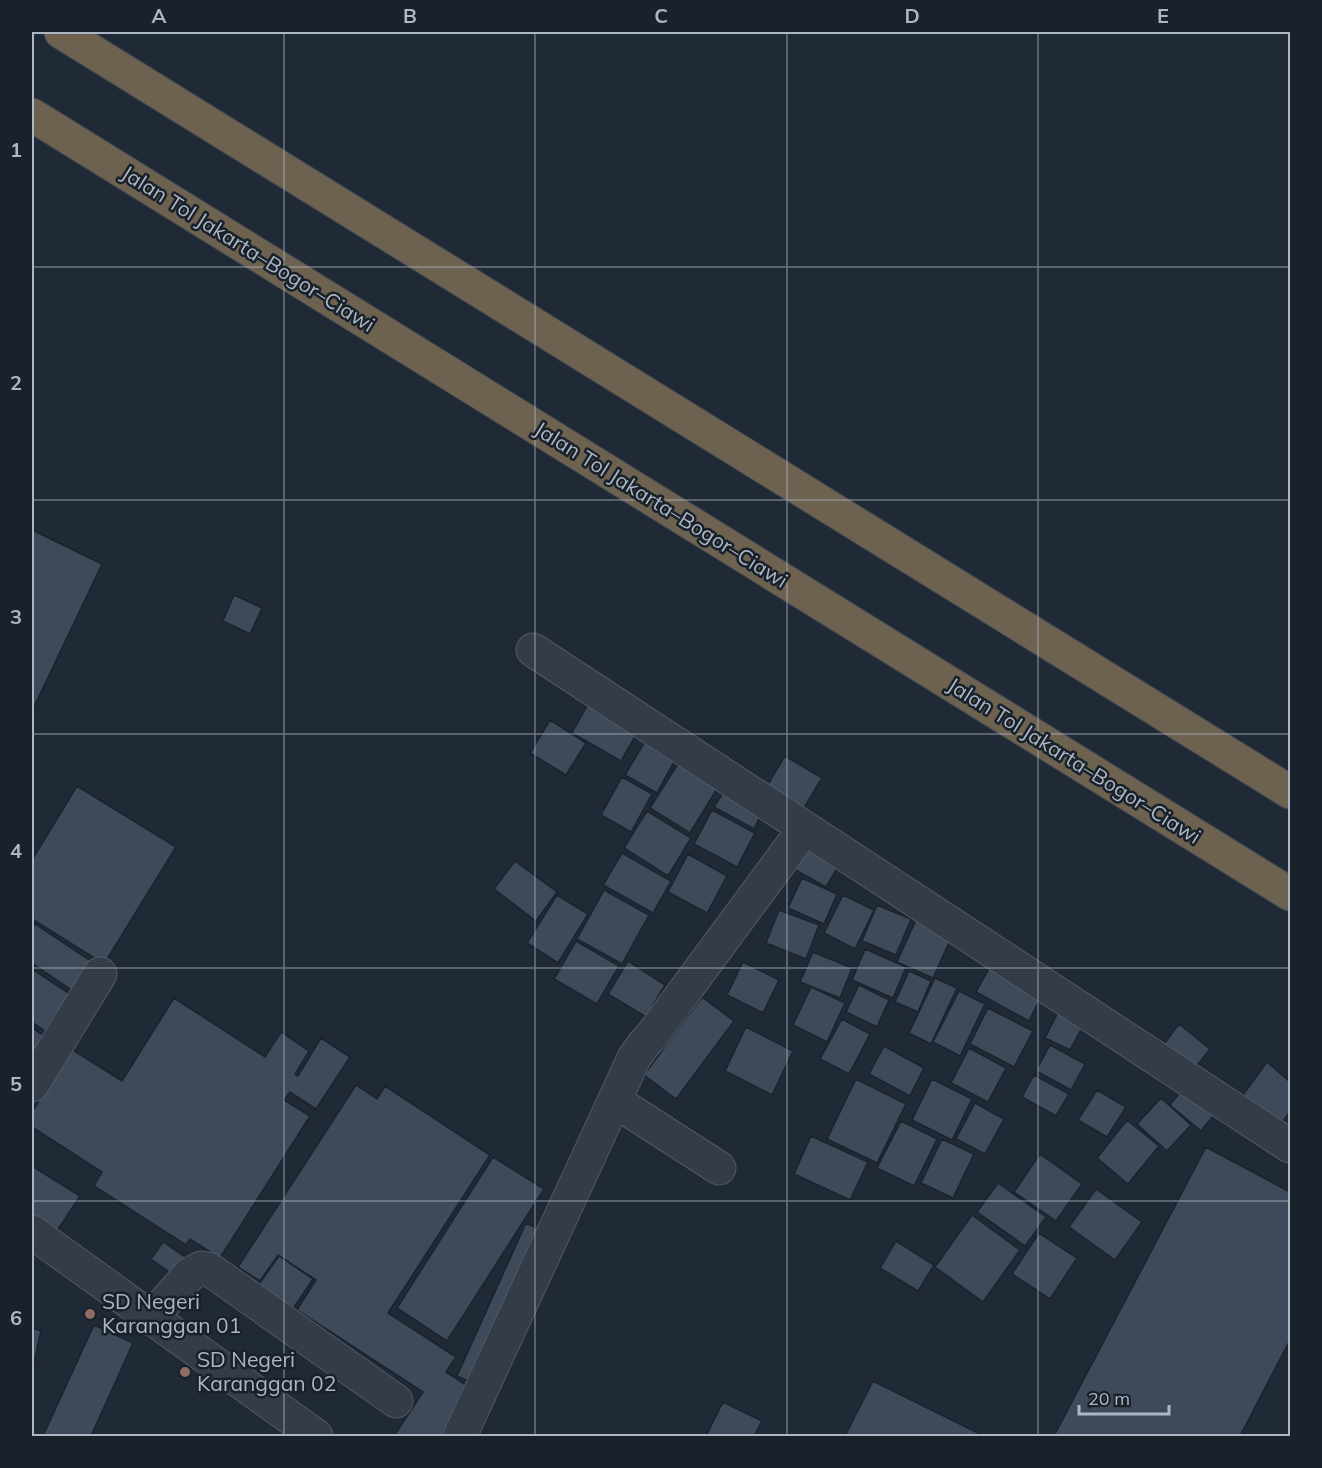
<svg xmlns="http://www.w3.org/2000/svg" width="1322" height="1468" font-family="Mulish,sans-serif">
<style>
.building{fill:#3e4a59;stroke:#1b232d;stroke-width:1.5}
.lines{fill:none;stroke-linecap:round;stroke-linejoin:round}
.minor-casing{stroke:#515965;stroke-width:35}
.highway-casing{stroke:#3e4651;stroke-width:35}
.minor{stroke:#333c47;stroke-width:33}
.highway{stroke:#6d6150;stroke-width:33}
.grid{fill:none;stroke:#adb6c4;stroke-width:1.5;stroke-opacity:0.55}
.education-dot{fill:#8d6e63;stroke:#19212b;stroke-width:2}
.labels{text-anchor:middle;stroke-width:5;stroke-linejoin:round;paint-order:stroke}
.street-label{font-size:21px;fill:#adb6c4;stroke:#19212b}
.poi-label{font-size:21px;fill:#adb6c4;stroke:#19212b;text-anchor:start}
.neatline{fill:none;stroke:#adb6c4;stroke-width:2}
.grid-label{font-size:20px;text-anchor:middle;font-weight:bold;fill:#adb6c4}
</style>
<rect width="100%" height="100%" fill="#202a36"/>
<path class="building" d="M32 530 102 564 32 711Z
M234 595 262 608 250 634 223 621Z
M589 702 638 731 621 761 572 733Z
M550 720 586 743 566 775 530 753Z
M649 735 677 756 657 793 625 775Z
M785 756 822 778 802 811 765 789Z
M681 759 720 784 690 833 650 808Z
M622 777 652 794 631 832 601 815Z
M77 786 176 847 104 964 32 919V860Z
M727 786 764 809 754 829 714 807Z
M712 810 755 833 737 867 694 844Z
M647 811 691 838 668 876 624 848Z
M807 840 842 859 826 887 792 868Z
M622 853 671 881 653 913 603 885Z
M688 854 727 876 707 913 668 892Z
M515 861 557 892 536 921 494 889Z
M802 878 837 894 824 924 788 908Z
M604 890 649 915 622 964 577 939Z
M557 895 588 914 558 963 527 943Z
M843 895 874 910 855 949 824 933Z
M877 905 911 919 896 955 862 941Z
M779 910 819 925 806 959 766 943Z
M920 911 956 927 933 978 897 962Z
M35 924 92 962 73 991 32 963V930Z
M576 941 619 966 597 1004 554 979Z
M865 949 906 967 893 998 852 980Z
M813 952 852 968 840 998 800 982Z
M628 961 665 985 646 1017 608 994Z
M743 962 779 980 763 1013 727 995Z
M990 967 1042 995 1029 1021 976 992Z
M32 969 73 996 48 1033 32 1022Z
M909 971 931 981 918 1012 895 1002Z
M935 978 957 988 931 1044 909 1033Z
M859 985 889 1000 877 1027 846 1012Z
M811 987 845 1003 827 1042 793 1025Z
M959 991 985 1004 960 1056 933 1042Z
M702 997 734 1021 676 1099 644 1075Z
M174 998 265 1057 281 1032 309 1051 295 1074 298 1076 321 1038 350 1057 316 1109 290 1092 284 1100 310 1116 220 1258 190 1239 186 1245 94 1186 102 1172 32 1127V1112L71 1049 122 1081Z
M988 1008 1033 1031 1014 1067 970 1044Z
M1059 1010 1085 1022 1070 1050 1045 1038Z
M842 1019 870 1034 849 1074 820 1059Z
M1179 1024 1210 1049 1192 1072 1161 1048Z
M746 1027 793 1051 772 1095 725 1071Z
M32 1028 48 1038 32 1063Z
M1050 1045 1085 1064 1071 1090 1036 1071Z
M884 1046 924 1068 910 1096 869 1074Z
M969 1048 1006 1068 988 1102 951 1083Z
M1267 1062 1290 1082V1111L1280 1126 1243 1095Z
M1034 1075 1069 1094 1056 1116 1022 1097Z
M856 1079 906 1104 877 1163 827 1139Z
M932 1079 972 1099 952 1140 912 1120Z
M1189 1081 1220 1107 1201 1131 1170 1105Z
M356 1085 377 1099 385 1086 490 1155 388 1313 456 1357 446 1372 477 1392 448 1436H394L423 1392 297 1310 316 1280 278 1255 260 1281 238 1267Z
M1097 1090 1126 1107 1107 1137 1078 1120Z
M1161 1098 1191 1125 1167 1151 1137 1124Z
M975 1103 1004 1119 985 1154 956 1139Z
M1127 1120 1159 1146 1128 1184 1097 1158Z
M901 1121 937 1139 914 1186 877 1168Z
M811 1136 868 1162 850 1200 794 1174Z
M942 1139 974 1154 953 1198 921 1183Z
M1206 1147 1290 1192V1340L1240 1436H1054Z
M1040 1154 1082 1184 1056 1221 1014 1192Z
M493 1157 544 1189 447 1341 397 1308Z
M32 1166 80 1196 57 1231 32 1215Z
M998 1183 1046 1217 1025 1246 977 1212Z
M1096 1189 1142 1222 1115 1260 1069 1227Z
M972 1215 1020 1250 983 1302 935 1267Z
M526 1223 549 1234 479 1386 457 1376Z
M1039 1233 1077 1258 1050 1299 1012 1274Z
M896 1241 934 1265 918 1291 880 1268Z
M163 1242 188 1259 176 1277 151 1259Z
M279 1256 313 1279 292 1310 257 1287Z
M94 1325 133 1343 91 1436H43Z
M32 1328 41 1331 32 1372Z
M873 1381 984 1436H845Z
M723 1402 762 1421 754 1436H706Z"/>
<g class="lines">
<defs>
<path id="minor" d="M533 650 1290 1146
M32 1085 100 974
M615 1101 719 1168
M32 1232 316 1436
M150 1319 190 1274 201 1268 209 1269 396 1401
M460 1436 634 1058 644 1044 653 1034 805 828"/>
<path id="highway" d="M61 32 1290 792
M32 115 1290 894"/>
</defs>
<use href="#minor" class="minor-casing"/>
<use href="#highway" class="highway-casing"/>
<use href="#minor" class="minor"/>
<use href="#highway" class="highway"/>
</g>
<path class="grid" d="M284 32V1436M535 32V1436M787 32V1436M1038 32V1436M32 267H1290M32 500H1290M32 734H1290M32 968H1290M32 1201H1290"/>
<g class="education-dot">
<circle cx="90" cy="1314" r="6"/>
<circle cx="185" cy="1372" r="6"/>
</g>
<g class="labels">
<g class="street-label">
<text transform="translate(248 249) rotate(32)" y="7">Jalan Tol Jakarta–Bogor–Ciawi</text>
<text transform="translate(661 505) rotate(32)" y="7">Jalan Tol Jakarta–Bogor–Ciawi</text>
<text transform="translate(1074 761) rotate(32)" y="7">Jalan Tol Jakarta–Bogor–Ciawi</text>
</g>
<g class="poi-label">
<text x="102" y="1309">SD Negeri<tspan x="102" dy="24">Karanggan 01</tspan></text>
<text x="197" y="1367">SD Negeri<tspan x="197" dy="24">Karanggan 02</tspan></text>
</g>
</g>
<rect width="1322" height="1468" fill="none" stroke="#19212b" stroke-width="66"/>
<path d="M1079 1405v9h90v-9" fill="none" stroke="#adb6c4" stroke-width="3"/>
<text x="1088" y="1405" font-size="18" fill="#adb6c4" stroke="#19212b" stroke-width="4.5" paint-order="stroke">20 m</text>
<rect x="33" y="33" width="1256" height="1402" class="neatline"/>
<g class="grid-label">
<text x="159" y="23">A</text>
<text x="410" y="23">B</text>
<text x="661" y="23">C</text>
<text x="912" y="23">D</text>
<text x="1163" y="23">E</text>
<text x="16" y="157">1</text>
<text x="16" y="390">2</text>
<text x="16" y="624">3</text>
<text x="16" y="858">4</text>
<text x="16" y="1091">5</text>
<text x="16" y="1325">6</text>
</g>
</svg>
